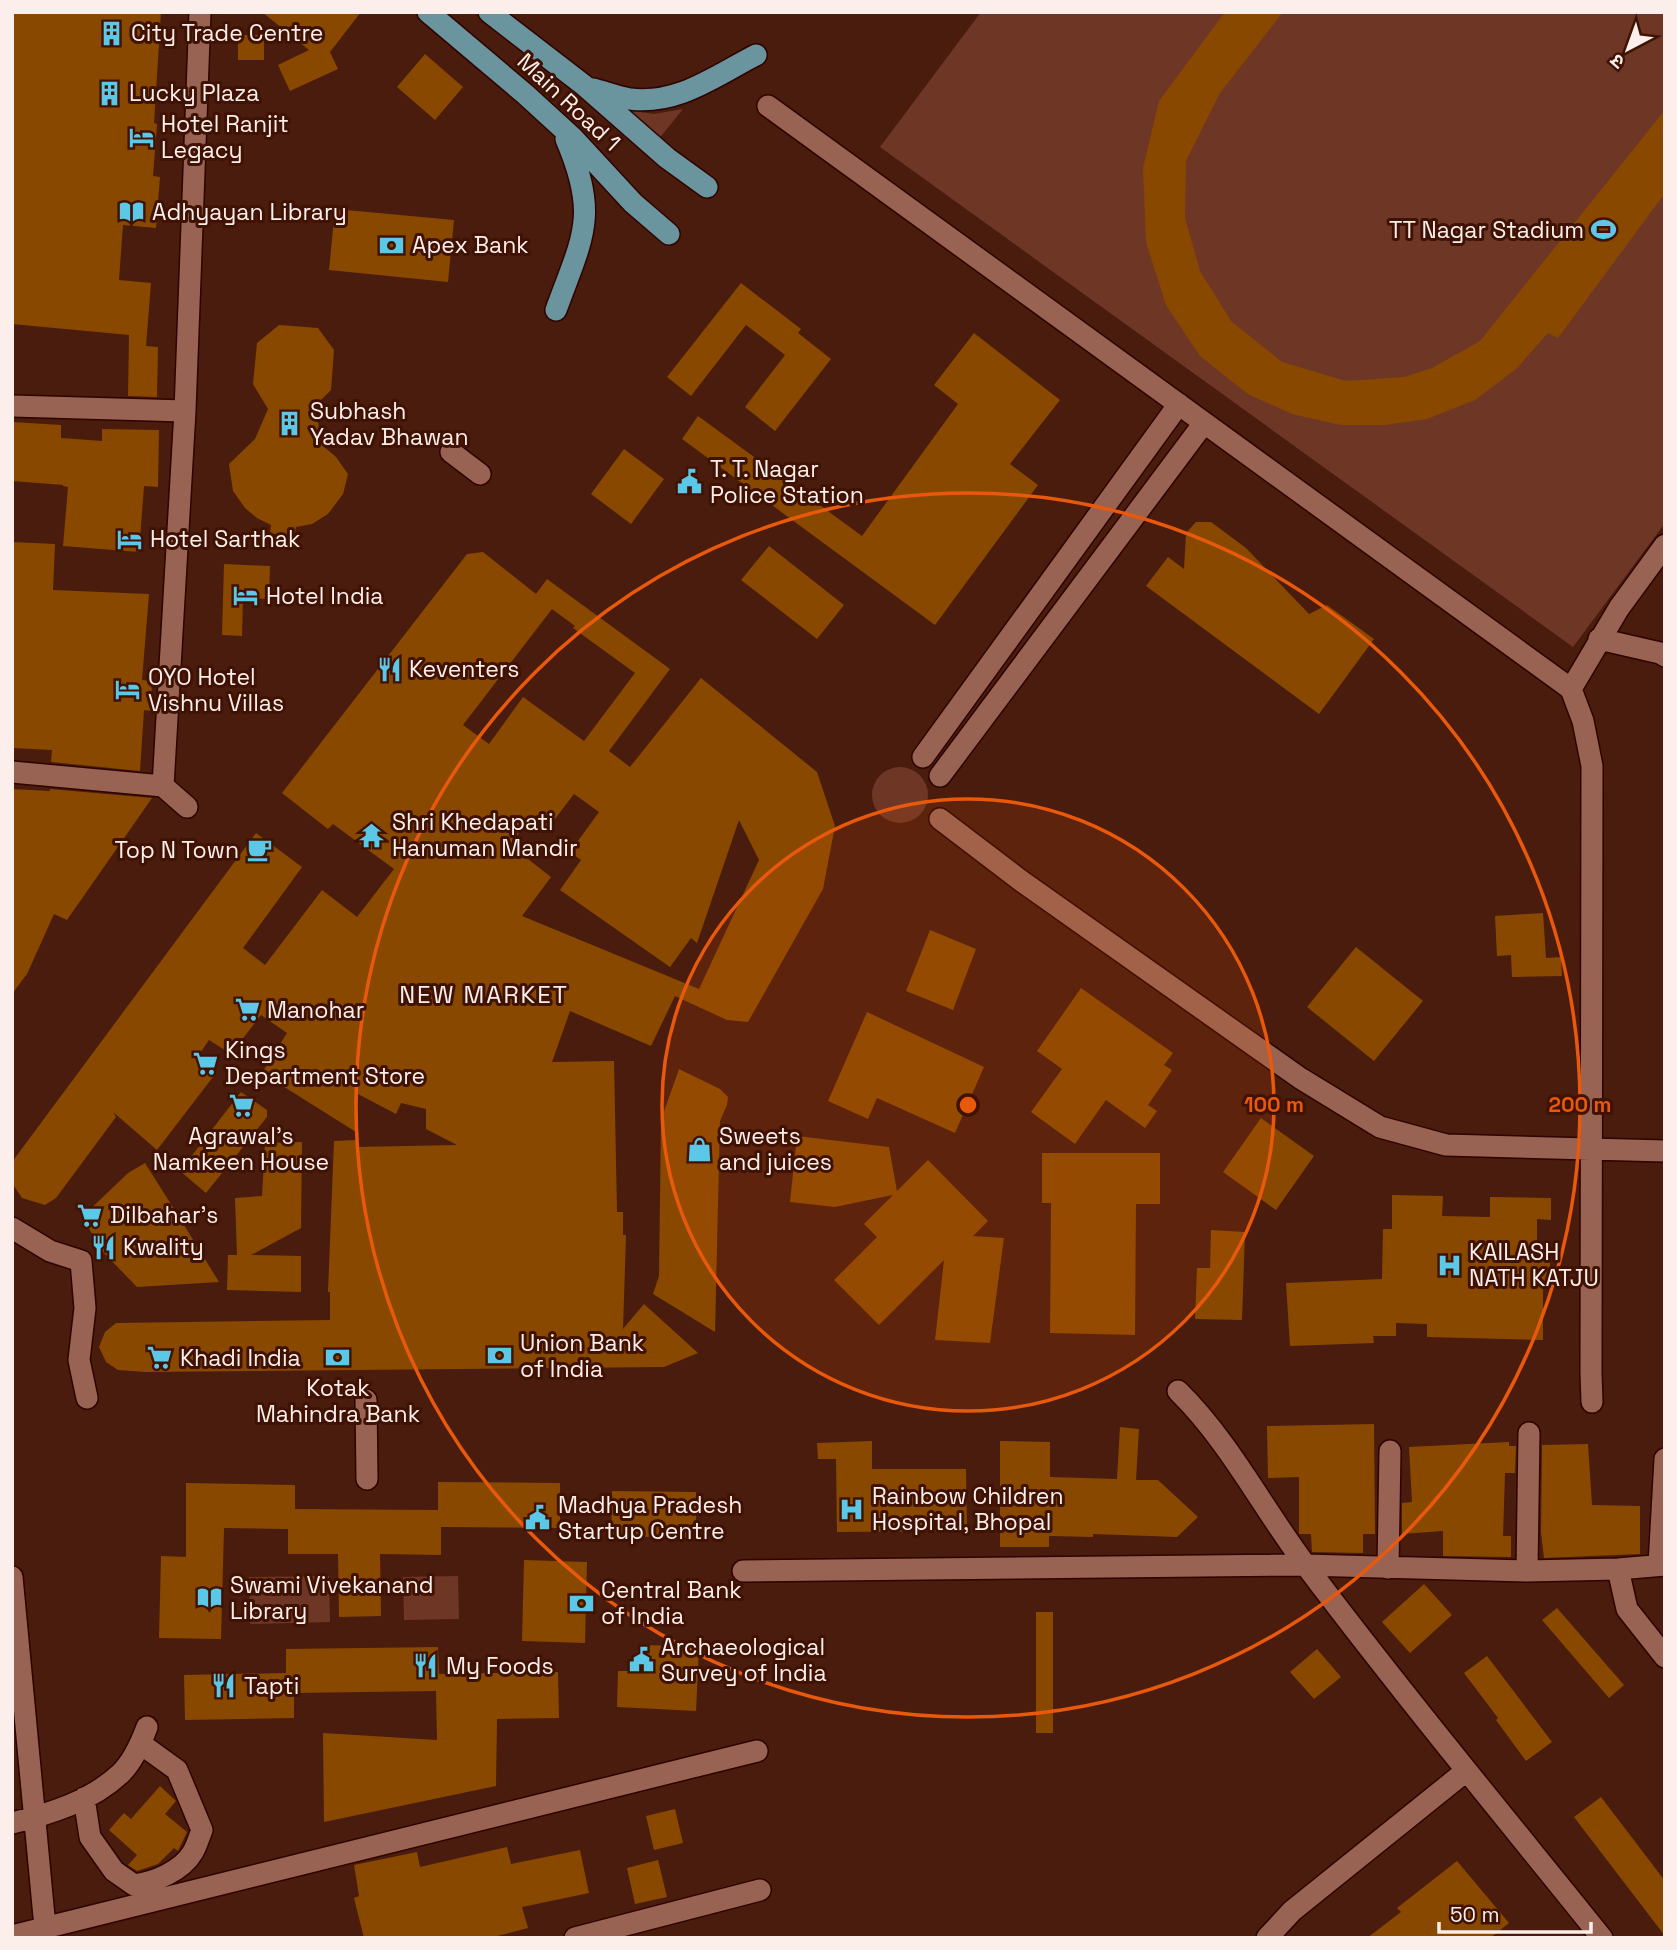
<svg xmlns="http://www.w3.org/2000/svg" width="1677" height="1950" font-family="'Space Grotesk','Noto Sans Devanagari',sans-serif">
<style>
.green{fill:#6e3725}
.building{fill:#894800;fill-rule:evenodd}
.lines{fill:none;stroke-linecap:round;stroke-linejoin:round}
.minor-casing{stroke:#2e0300;stroke-width:24}
.major-casing{stroke:#2e0300;stroke-width:24}
.minor{stroke:#986352;stroke-width:21}
.major{stroke:#6a959f;stroke-width:21}
.ring{fill:none;stroke:#e8590c;stroke-width:3.5}
.labels{text-anchor:middle;stroke-width:6;stroke-linejoin:round;paint-order:stroke}
.poi-label{font-size:23px;fill:#fcefeb;stroke:#3f1204;text-anchor:start}
.street-label{font-size:23px;fill:#fcefeb;stroke:#3f1204}
.neighbourhood-label{font-size:24px;letter-spacing:2px;fill:#fcefeb;stroke:#3f1204}
.centre{fill:#e8590c;stroke:#3f1204;stroke-width:3.5}
.ring-label{font-size:21px;text-anchor:middle;font-weight:bold;fill:#e8590c;stroke:#3f1204;stroke-width:6;stroke-linejoin:round;paint-order:stroke}
</style>
<rect width="100%" height="100%" fill="#4a1c0d"/>
<path class="green" d="M981 12H1665V523L1573 647 880 147Z
M683 109 658 140 626 110 654 114Z
M872 795a28 28 0 1 1 56 0a28 28 0 1 1-56 0Z
M329 1576 330 1622 250 1624 249 1577Z
M458 1576 459 1619 404 1620 403 1577Z"/>
<path class="building" d="M12 12H161L154 123 157 124 153 176 160 177 156 228 123 225 119 280 151 283 146 346 158 347 157 397 128 396 129 335 12 324Z
M262 12H361L330 52 338 69 290 91 278 65 309 50Z
M1225 12H1283L1220 93 1186 161 1185 218 1200 271 1231 321 1282 362 1346 381 1404 377 1432 368 1480 341 1665 110V193L1558 338 1548 333 1516 369 1475 400 1427 419 1385 425H1340L1292 414 1248 394 1200 356 1166 305 1146 242 1143 168 1159 101Z
M238 35H264V60H238Z
M425 54 463 87 435 120 397 87Z
M335 209 454 220 448 282 329 270Z
M741 283 801 329 798 333 831 359 775 431 745 407 785 355 746 325 691 396 667 377Z
M279 325 318 328 334 350 331 390 315 406 322 445 336 457 348 474 343 494 328 514 312 524 296 527 294 538 270 533 271 525 257 518 245 508 233 491 229 464 255 439 268 409 253 384 257 343Z
M974 333 1060 400 1010 464 1038 485 935 625 682 439 698 416 862 536 958 404 934 385Z
M12 422 61 425V438L102 441V429L159 430 158 487 144 486 139 552 63 546 68 487 63 486V485L12 481Z
M624 449 664 479 631 524 591 494Z
M1196 522H1211L1246 548 1309 614 1327 605 1374 639 1319 714 1146 586 1168 557 1184 569 1186 533Z
M12 542 55 544 53 590 149 594 142 680 152 681 151 711 144 710 140 771 51 762 52 750 12 748Z
M769 546 844 605 817 639 741 580Z
M483 552 536 594 547 579 670 669 609 751 630 767 701 678 817 772 835 826 823 889 748 1022 727 1020 675 996 651 1046 570 1011 552 1062 614 1061 617 1212H623V1235H626L623 1329 644 1304 698 1353 664 1367 145 1372 118 1370 106 1362 99 1347 105 1332 116 1323 330 1320V1292H328L334 1141 356 1140V1147L457 1145 426 1129V1109L401 1103 396 1114 358 1094 356 1132 262 1073 287 1033 261 1015 231 1054 209 1040 196 1059 216 1073 157 1150 113 1112 116 1117 56 1198 45 1205 22 1198 12 1183V1162L256 833 302 867 243 948 265 965 322 890 357 917 394 869 333 824 328 829 282 793 467 554ZM552 609 575 626 573 628 635 673 584 741 523 697 489 744 463 725ZM574 794 599 812 570 852 581 860 560 890 670 967 691 938 697 943 739 820 759 860 699 989 522 916 551 877 510 845 532 816 548 828Z
M224 564 270 566 269 599 243 598 242 636 222 635Z
M12 789 50 791V789L152 798 67 920 54 914 27 974 12 994Z
M1543 913 1546 958 1561 957 1562 976 1512 977 1511 955 1497 956 1495 916Z
M930 930 976 949 953 1010 906 991Z
M1356 947 1423 1001 1374 1061 1307 1007Z
M1081 988 1173 1053 1164 1065 1172 1070 1148 1105 1157 1111 1145 1128 1106 1100 1075 1144 1031 1112 1062 1069 1037 1051Z
M867 1012 984 1067 955 1133 877 1098 868 1119 828 1101Z
M679 1069 720 1089 728 1097 727 1105 720 1121 715 1332 653 1294 659 1276 661 1120Z
M241 1092 267 1110V1117L206 1193 180 1171Z
M1261 1118 1314 1156 1276 1210 1223 1172Z
M797 1136 889 1147 897 1191 928 1160 988 1221 973 1236 1004 1238 990 1343 935 1340 944 1260 879 1325 834 1280 877 1237 864 1224 893 1195 835 1207 790 1202Z
M302 1142 301 1228 251 1255 301 1256V1292L227 1290 228 1255H237L235 1198 262 1196 265 1143Z
M1042 1153H1160V1204H1136L1135 1335 1050 1333 1051 1203H1042Z
M145 1163 179 1217 219 1282 137 1287 103 1252 82 1217 128 1173Z
M1392 1195 1443 1196 1442 1216 1490 1217V1197L1551 1198V1220L1537 1219V1256L1550 1257V1281H1543V1340L1427 1337V1324L1396 1323V1336H1373L1374 1343 1290 1346 1286 1283 1382 1279 1383 1229H1392Z
M1211 1230 1245 1232 1242 1320 1195 1319 1197 1268H1210Z
M1374 1424 1375 1534H1363V1553L1312 1552 1311 1534H1299V1477L1268 1478 1267 1426Z
M1120 1427 1139 1429 1136 1480H1158L1198 1517 1177 1537 1093 1534V1537L1049 1536V1547H1000V1441L1050 1442V1477L1117 1479Z
M872 1441V1469H966L967 1531 837 1532 836 1459H818L817 1443Z
M1509 1442V1446H1516L1515 1473H1505L1503 1536H1511V1557L1443 1556V1531L1402 1534V1503L1412 1502 1409 1447Z
M1588 1444 1592 1505 1640 1506V1554L1544 1558 1541 1532 1542 1445Z
M438 1482 560 1483V1528L441 1527V1555L380 1554 381 1616 339 1617 338 1554H288V1529L224 1528 221 1639 159 1638 161 1556 186 1557V1483L295 1485V1509L438 1510Z
M612 1491 696 1492V1538L611 1536Z
M524 1560 587 1562 585 1643 522 1641Z
M1424 1584 1452 1615 1410 1653 1382 1622Z
M1557 1608 1624 1685 1609 1698 1542 1620Z
M1036 1612H1053V1733H1036Z
M646 1645 699 1647 696 1711 617 1707 618 1671H646Z
M438 1647 439 1674 558 1672 559 1718 497 1719 496 1786 324 1822 323 1733 437 1740 436 1691 294 1693V1718L185 1720 184 1675 286 1673V1649Z
M1317 1649 1341 1677 1314 1699 1290 1672Z
M1487 1656 1552 1742 1526 1761 1496 1720 1498 1718 1464 1673Z
M160 1786 176 1801 165 1814 187 1832 178 1851 174 1848 158 1864 137 1871 128 1865 137 1855 109 1830 124 1813 131 1819Z
M1601 1797 1665 1881V1936L1574 1817Z
M675 1809 683 1843 654 1850 646 1816Z
M507 1847 511 1864 580 1850 589 1893 522 1907 528 1928 490 1938H364L354 1898 359 1896 354 1865 417 1852 420 1867Z
M658 1860 667 1897 635 1904 627 1868Z
M1457 1861 1509 1923 1490 1938H1367L1401 1912 1397 1908Z"/>
<g class="lines">
<defs>
<path id="minor" d="M768 106 1571 689 1583 721 1592 766 1591 1373 1592 1402
M12 406 185 411
M451 452 480 474
M1599 639 1660 653 1665 656
M1571 689 1619 608 1665 545
M923 757 1179 404
M12 772 163 786
M940 776 1204 423
M187 807 163 786 185 411 200 12
M940 819 1020 880 1300 1078 1380 1127 1446 1145 1665 1151
M12 1228 50 1251 81 1261 85 1308 79 1360 87 1398
M1178 1391C1230 1442 1263 1509 1307 1567 1402 1693 1503 1815 1602 1938
M366 1400 367 1479
M1659 1565 1665 1459
M1388 1568 1390 1451
M1618 1569 1627 1609 1665 1657
M743 1571 1305 1565 1527 1571 1618 1569 1665 1565
M1527 1571 1529 1433
M12 1577 46 1938
M84 1798 90 1837 114 1871 134 1885C155 1882 182 1871 193 1852 197 1845 199 1837 202 1830L177 1770 141 1744
M12 1823C50 1814 91 1801 120 1774 133 1762 141 1743 147 1727
M12 1936 757 1751
M575 1938 760 1890
M1267 1938 1292 1911 1466 1771"/>
<path id="major" d="M428 12 525 94 572 137 633 203 669 234
M489 12 585 86 667 158 707 187
M593 89C605 92 618 97 630 99 678 105 715 76 756 55
M556 310C583 236 599 216 566 139"/>
</defs>
<use href="#minor" class="minor-casing"/>
<use href="#major" class="major-casing"/>
<use href="#minor" class="minor"/>
<use href="#major" class="major"/>
</g>
<circle cx="968" cy="1105" r="306" fill="#e8590c" fill-opacity=".12"/>
<g class="ring">
<circle cx="968" cy="1105" r="306"/>
<circle cx="968" cy="1105" r="612"/>
</g>
<defs>
<symbol id="building-bare" viewBox="-9 -9 18 18"><path d="M-4-6H4V6H1V3H-1V6H-4ZM-2.5-4.3h1.7v1.8h-1.7ZM.8-4.3h1.7v1.8H.8ZM-2.5-1h1.7V.8h-1.7ZM.8-1h1.7V.8H.8Z" fill="#5ac8e6" stroke="#3f1204" stroke-width="2.5" paint-order="stroke"/></symbol>
<symbol id="hotel-bare" viewBox="-9 -9 18 18"><path d="M-6-4.5h1.5V1H6V5H4.5V3h-9V5H-6ZM-4 0a1.8 1.8 0 1 1 3.6 0ZM.5 0V-2.5h3Q6-2.5 6 0Z" fill="#5ac8e6" stroke="#3f1204" stroke-width="2.5" paint-order="stroke"/></symbol>
<symbol id="library-bare" viewBox="-9 -9 18 18"><path d="M-6-4Q-3-5.5-.7-3.5V5Q-3 3-6 4ZM6-4Q3-5.5 .7-3.5V5Q3 3 6 4Z" fill="#5ac8e6" stroke="#3f1204" stroke-width="2.5" paint-order="stroke"/></symbol>
<symbol id="stadium-bare" viewBox="-9 -9 18 18"><path d="M0-5a6.5 5 0 1 0 0 10a6.5 5 0 1 0 0-10ZM-3.5-1.8h7v3.6h-7Z" fill="#5ac8e6" stroke="#3f1204" stroke-width="2.5" paint-order="stroke"/></symbol>
<symbol id="bank-bare" viewBox="-9 -9 18 18"><path d="M-6-4H6V4H-6ZM0-2.3a2.3 2.3 0 1 0 0 4.6a2.3 2.3 0 1 0 0-4.6Z" fill="#5ac8e6" stroke="#3f1204" stroke-width="2.5" paint-order="stroke"/></symbol>
<symbol id="civic-bare" viewBox="-9 -9 18 18"><path d="M-.6-6.5H3V-4.5H.6V-3L4-1V1h2V6H-6V1h2V-1L-.6-3ZM-1.2 2.5V6h2.4V2.5Z" fill="#5ac8e6" stroke="#3f1204" stroke-width="2.5" paint-order="stroke"/></symbol>
<symbol id="restaurant-bare" viewBox="-9 -9 18 18"><path d="M-5-6h1v4h1v-4h1v4h1v-4h1v5L-1.5 .5V6h-2V.5L-5-1ZM5-6V6H3V1.5H1.5Q1.5-4 5-6Z" fill="#5ac8e6" stroke="#3f1204" stroke-width="2.5" paint-order="stroke"/></symbol>
<symbol id="temple-bare" viewBox="-9 -9 18 18"><path d="M0-6L5-2H3V0L6.5 2.5H4V6H1.5V3h-3V6H-4V2.5H-6.5L-3 0V-2H-5Z" fill="#5ac8e6" stroke="#3f1204" stroke-width="2.5" paint-order="stroke"/></symbol>
<symbol id="cafe-bare" viewBox="-9 -9 18 18"><path d="M-5.5-4.5H6V0H3Q3 3.5 0 3.5H-2.5Q-5.5 3.5-5.5 0ZM3-3.2v2h1.7v-2ZM-6 4.5H4V6H-6Z" fill="#5ac8e6" stroke="#3f1204" stroke-width="2.5" paint-order="stroke"/></symbol>
<symbol id="supermarket-bare" viewBox="-9 -9 18 18"><path d="M-6-5.5h2.5l.6 2H6L4.5 2H-2.5L-4.4-4H-6ZM-1.5 3.2a1.3 1.3 0 1 0 .1 0ZM3 3.2a1.3 1.3 0 1 0 .1 0Z" fill="#5ac8e6" stroke="#3f1204" stroke-width="2.5" paint-order="stroke"/></symbol>
<symbol id="shop-bare" viewBox="-9 -9 18 18"><path d="M-5-2.5h2.3a2.7 3.5 0 0 1 5.4 0H5L5.5 6h-11ZM-1.5-2.5h3a1.5 2.3 0 0 0-3 0Z" fill="#5ac8e6" stroke="#3f1204" stroke-width="2.5" paint-order="stroke"/></symbol>
<symbol id="hospital-bare" viewBox="-9 -9 18 18"><path d="M-5-5h3v3.5h4V-5h3V5h-3V1.5h-4V5h-3Z" fill="#5ac8e6" stroke="#3f1204" stroke-width="2.5" paint-order="stroke"/></symbol>
</defs>
<g fill-rule="evenodd">
<use href="#building-bare" x="94" y="16" width="35" height="35"/>
<use href="#building-bare" x="92" y="76" width="35" height="35"/>
<use href="#hotel-bare" x="124" y="120" width="35" height="35"/>
<use href="#library-bare" x="114" y="194" width="35" height="35"/>
<use href="#stadium-bare" x="1586" y="212" width="35" height="35"/>
<use href="#bank-bare" x="374" y="228" width="35" height="35"/>
<use href="#building-bare" x="272" y="406" width="35" height="35"/>
<use href="#civic-bare" x="672" y="464" width="35" height="35"/>
<use href="#hotel-bare" x="112" y="522" width="35" height="35"/>
<use href="#hotel-bare" x="228" y="578" width="35" height="35"/>
<use href="#restaurant-bare" x="372" y="652" width="35" height="35"/>
<use href="#hotel-bare" x="110" y="672" width="35" height="35"/>
<use href="#temple-bare" x="354" y="818" width="35" height="35"/>
<use href="#cafe-bare" x="242" y="832" width="35" height="35"/>
<use href="#supermarket-bare" x="230" y="992" width="35" height="35"/>
<use href="#supermarket-bare" x="188" y="1046" width="35" height="35"/>
<use href="#supermarket-bare" x="224" y="1088" width="35" height="35"/>
<use href="#shop-bare" x="682" y="1132" width="35" height="35"/>
<use href="#supermarket-bare" x="72" y="1198" width="35" height="35"/>
<use href="#restaurant-bare" x="86" y="1230" width="35" height="35"/>
<use href="#hospital-bare" x="1432" y="1248" width="35" height="35"/>
<use href="#bank-bare" x="482" y="1338" width="35" height="35"/>
<use href="#supermarket-bare" x="142" y="1340" width="35" height="35"/>
<use href="#bank-bare" x="320" y="1340" width="35" height="35"/>
<use href="#hospital-bare" x="834" y="1492" width="35" height="35"/>
<use href="#civic-bare" x="520" y="1500" width="35" height="35"/>
<use href="#library-bare" x="192" y="1580" width="35" height="35"/>
<use href="#bank-bare" x="564" y="1586" width="35" height="35"/>
<use href="#civic-bare" x="624" y="1642" width="35" height="35"/>
<use href="#restaurant-bare" x="408" y="1648" width="35" height="35"/>
<use href="#restaurant-bare" x="206" y="1668" width="35" height="35"/>
</g>
<g class="labels">
<g class="poi-label">
<text x="131" y="41">City Trade Centre</text>
<text x="129" y="101">Lucky Plaza</text>
<text x="161" y="132">Hotel Ranjit<tspan x="161" dy="26">Legacy</tspan></text>
<text x="152" y="220">Adhyayan Library</text>
<text x="1584" y="238" text-anchor="end">TT Nagar Stadium</text>
<text x="412" y="253">Apex Bank</text>
<text x="310" y="419">Subhash<tspan x="310" dy="26">Yadav Bhawan</tspan></text>
<text x="710" y="477">T. T. Nagar<tspan x="710" dy="26">Police Station</tspan></text>
<text x="150" y="547">Hotel Sarthak</text>
<text x="266" y="604">Hotel India</text>
<text x="409" y="677">Keventers</text>
<text x="148" y="685">OYO Hotel<tspan x="148" dy="26">Vishnu Villas</tspan></text>
<text x="392" y="830">Shri Khedapati<tspan x="392" dy="26">Hanuman Mandir</tspan></text>
<text x="239" y="858" text-anchor="end">Top N Town</text>
<text x="267" y="1018">Manohar</text>
<text x="225" y="1058">Kings<tspan x="225" dy="26">Department Store</tspan></text>
<text x="241" y="1144" text-anchor="middle">Agrawal's<tspan x="241" dy="26">Namkeen House</tspan></text>
<text x="719" y="1144">Sweets<tspan x="719" dy="26">and juices</tspan></text>
<text x="110" y="1223">Dilbahar's</text>
<text x="123" y="1255">Kwality</text>
<text x="1469" y="1260">KAILASH<tspan x="1469" dy="26">NATH KATJU</tspan></text>
<text x="520" y="1351">Union Bank<tspan x="520" dy="26">of India</tspan></text>
<text x="180" y="1366">Khadi India</text>
<text x="338" y="1396" text-anchor="middle">Kotak<tspan x="338" dy="26">Mahindra Bank</tspan></text>
<text x="872" y="1504">Rainbow Children<tspan x="872" dy="26">Hospital, Bhopal</tspan></text>
<text x="558" y="1513">Madhya Pradesh<tspan x="558" dy="26">Startup Centre</tspan></text>
<text x="230" y="1593">Swami Vivekanand<tspan x="230" dy="26">Library</tspan></text>
<text x="601" y="1598">Central Bank<tspan x="601" dy="26">of India</tspan></text>
<text x="661" y="1655">Archaeological<tspan x="661" dy="26">Survey of India</tspan></text>
<text x="446" y="1674">My Foods</text>
<text x="244" y="1694">Tapti</text>
</g>
<g class="street-label">
<text transform="translate(569 102) rotate(43)" y="8">Main Road 1</text>
</g>
<g class="neighbourhood-label">
<text x="484" y="1003">NEW MARKET</text>
</g>
</g>
<circle cx="968" cy="1105" r="10" class="centre"/>
<g class="ring-label">
<text x="1274" y="1112">100 m</text>
<text x="1580" y="1112">200 m</text>
</g>
<rect width="1677" height="1950" fill="none" stroke="#fcefeb" stroke-width="28"/>
<g transform="translate(1628 49) rotate(221)" stroke="#3f1204" stroke-width="5" paint-order="stroke">
<path d="M0-5L12 26L0 18L-12 26Z" fill="#fcefeb"/>
<text y="-10" font-size="19" font-weight="bold" text-anchor="middle" fill="#fcefeb">उ</text>
</g>
<path d="M1439 1922v10h152v-10" fill="none" stroke="#fcefeb" stroke-width="3.5"/>
<text x="1450" y="1922" font-size="21" fill="#fcefeb" stroke="#3f1204" stroke-width="5" paint-order="stroke">50 m</text>
</svg>
